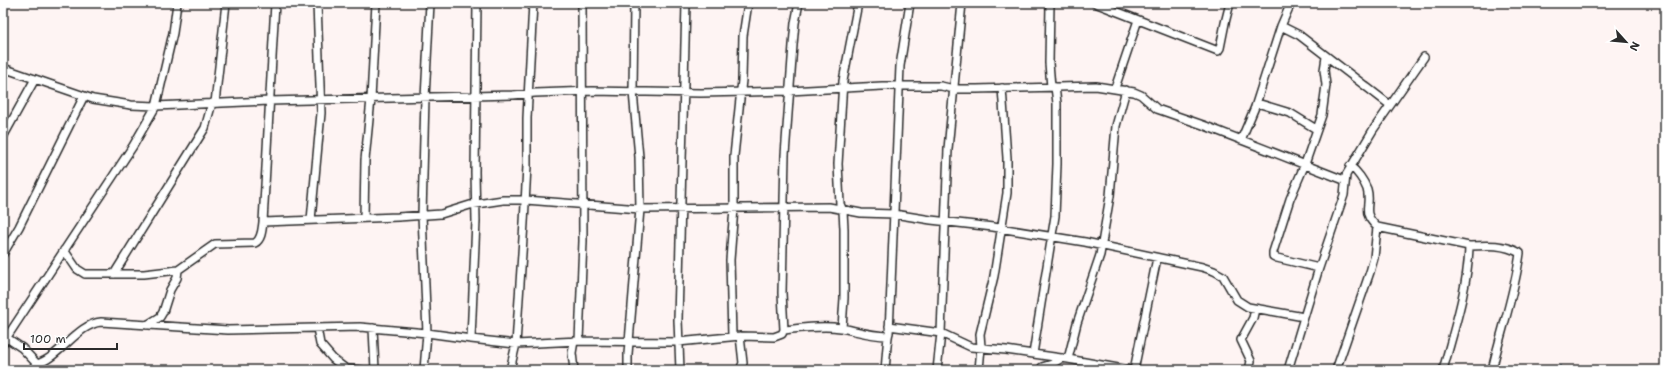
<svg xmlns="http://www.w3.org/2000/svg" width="1668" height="373" font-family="'Shantell Sans',sans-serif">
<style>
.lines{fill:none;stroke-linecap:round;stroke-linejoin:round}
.stream{stroke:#608799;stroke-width:2}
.minor-casing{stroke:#2b2b2b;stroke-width:10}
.minor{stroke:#fff;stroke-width:7}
</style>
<rect width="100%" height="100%" fill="#fef4f3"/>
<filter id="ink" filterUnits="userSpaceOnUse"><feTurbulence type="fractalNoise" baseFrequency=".025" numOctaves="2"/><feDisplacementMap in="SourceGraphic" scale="8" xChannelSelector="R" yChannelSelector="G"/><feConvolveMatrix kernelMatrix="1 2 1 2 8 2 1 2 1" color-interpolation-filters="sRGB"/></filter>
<g filter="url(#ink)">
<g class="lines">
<path class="stream" d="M1560 366V370"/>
<defs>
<path id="minor" d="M275 3 263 222 398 217 441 214 470 205 503 200H526L640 209 829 207 861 213 894 214 931 220 993 227 1085 242 1202 267 1214 271 1223 276 1237 300 1248 307 1304 317
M477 3 475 172 476 221 471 339 516 344 579 341 678 342 740 336 774 337 782 334 784 330C802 328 823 325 841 328 856 331 872 336 887 336
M1050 3 1049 63 1051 87
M1095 3 1218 51 1220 48 1225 23 1230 3
M1281 26 1299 35 1390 105
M3 68 93 99 131 105 156 106 269 101 513 95 535 93 592 91 701 93 789 91 882 86H941L954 89H977L1096 86 1134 92 1141 95 1157 109 1203 125 1344 180
M1115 88 1138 20
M215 103 226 3
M1257 103 1290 113 1316 129
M3 137 35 79
M1241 140 1255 107 1281 26 1291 3
M1350 166C1357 171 1364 181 1367 189 1372 206 1360 211 1377 227L1469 246C1488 245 1503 244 1520 253 1515 293 1501 331 1492 370
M364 218 365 160 371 99 376 3
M311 220 321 113 317 3
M64 250 77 269 85 274H144L178 270 215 244 255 243C262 239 262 229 263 222
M3 254 19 227 84 96
M1319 268 1277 258 1273 256V252L1290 199 1305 164 1322 115 1326 85 1324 70 1326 57
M114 274 205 128 212 103
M147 325 160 317 163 312 170 290 177 278 178 270
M889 326 941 333 971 347 1006 350 1068 359 1129 370
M317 328 320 344 333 359 346 369 361 370
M373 328 375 370
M842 328 844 298V229L843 211 840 204 838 164 843 81 858 3
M784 330 782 293 785 155 793 45 795 23 799 3
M732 336 730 260 734 208V156L742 80 743 36 748 3
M740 336 743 363 740 370
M7 338 22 348 37 364C60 357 78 324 101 322L228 330 360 327 427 333 471 339
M574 341 572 353 574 370
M579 341 583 241 582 3
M3 343 133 146 156 106 173 33 177 3
M1033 354 1055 216 1057 164V103L1055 87
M1068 359 1077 323 1100 255 1110 196 1116 126 1126 90
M1042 367 1052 364 1062 358
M424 370 427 333 422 215 425 98 430 3
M510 370 516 344 524 223 527 166V118L533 3
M628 370V354L640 209 639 157 633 92 634 3
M680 370 678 320 686 3
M885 370C886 362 887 338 889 333L900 66 910 3
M937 370 941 333 948 149 962 3
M979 370 981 347 980 334 994 276 1007 193V158L1002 88
M1134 370 1157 258
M1249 370 1251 361 1241 340 1253 318 1255 309
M1288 370 1319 268 1344 195 1346 175 1373 130 1424 57
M1336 370 1370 272 1374 258 1377 227
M1443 370C1454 329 1468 288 1469 246"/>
</defs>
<use href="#minor" class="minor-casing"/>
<use href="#minor" class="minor"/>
</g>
</g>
<rect width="1668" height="373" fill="none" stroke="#fff" stroke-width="16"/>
<rect x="8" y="8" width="1652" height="357" fill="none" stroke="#2b2b2b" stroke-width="1.5" filter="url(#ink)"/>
<g transform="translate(1626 42) rotate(117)" stroke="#ffffff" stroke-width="3" paint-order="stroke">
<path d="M0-3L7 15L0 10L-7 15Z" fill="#2b2b2b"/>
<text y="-6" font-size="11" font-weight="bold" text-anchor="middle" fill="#2b2b2b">N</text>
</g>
<path d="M24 343v6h93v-6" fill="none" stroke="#2b2b2b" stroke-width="2"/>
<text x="30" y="343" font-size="12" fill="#2b2b2b" stroke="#ffffff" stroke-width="3" paint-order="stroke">100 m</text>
</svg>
